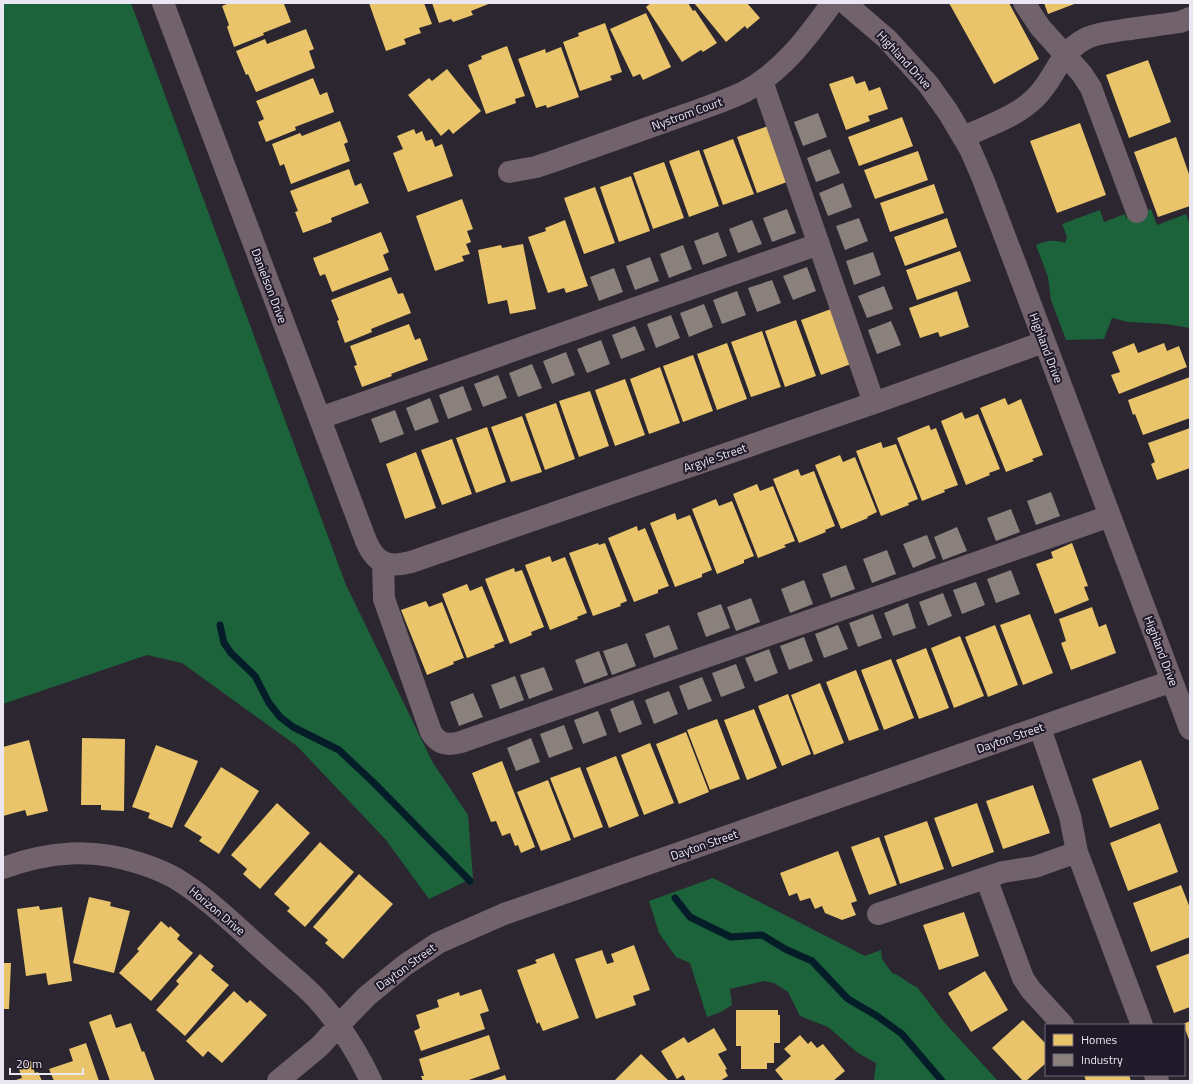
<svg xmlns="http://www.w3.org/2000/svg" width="1193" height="1084" font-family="'Titillium Web',sans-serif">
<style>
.forest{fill:#1c623a}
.homes{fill:#e9c46a}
.industry{fill:#8a817c}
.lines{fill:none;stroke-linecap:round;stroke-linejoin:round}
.stream{stroke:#041d28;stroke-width:7}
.minor{stroke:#72626c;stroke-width:22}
.labels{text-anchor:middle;stroke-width:4;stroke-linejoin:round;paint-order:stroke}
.street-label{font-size:12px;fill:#ebe7f2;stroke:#201929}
</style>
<rect width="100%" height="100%" fill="#2b2630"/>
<path class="forest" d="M3 3H131L346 585 433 763 468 815 473 878 429 899 386 840 297 746 182 663 147 655 3 704Z
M1151 209 1157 225 1186 214 1190 225V328L1166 324 1128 322 1112 318 1104 339 1066 340 1051 300 1048 277 1036 245C1046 241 1054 239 1065 243L1067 237 1062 224 1100 210 1104 222 1125 214 1126 218Z
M713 878 865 956 881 950 882 959 892 973C902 976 908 984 917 987L944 1022 998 1081H875L874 1079 876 1063 858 1053 828 1027 800 1016 788 992 774 983 764 981 730 989 732 1005 721 1012 707 1017 690 963 676 957 659 933 649 901Z"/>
<path class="homes" d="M229 3H287L284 4 291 22 263 33 264 35 234 47 227 27 229 25 222 6Z
M369 3H424L432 24 419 28 421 33 404 39 406 44 386 51Z
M432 3H491L471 11 473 15 453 22 451 19 439 23Z
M651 3H688L693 11 695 10 717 43 703 52 701 50 682 62 646 7Z
M694 3H747L760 18 747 29 745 26 726 42Z
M949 3H1009L1039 59 994 84Z
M1044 3H1077L1048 14Z
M646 13 671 67 643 80 640 74 633 77 610 29Z
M605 23 622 72 610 76 612 80 580 91 563 42 579 36 578 33Z
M306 29 314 49 309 51 315 68 256 92 248 74 246 75 236 51 265 39 267 44Z
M507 46 525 96 515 99 516 103 486 114 468 65 482 59 481 56Z
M561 47 579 97 547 108 546 105 536 108 518 59 545 49 546 53Z
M1148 60 1171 122 1129 138 1106 75Z
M447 69 481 111 453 134 449 129 441 136 408 95 429 78 432 81Z
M853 76 856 84 865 81 869 91 880 87 888 109 868 116 870 121 846 130 829 84Z
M313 78 320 95 327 92 334 112 295 127 296 130 266 142 258 122 264 119 256 101Z
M902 117 913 146 859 166 848 137Z
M340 121 348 142 344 144 350 161 291 184 284 164 280 166 272 144 300 133 302 136Z
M1080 123 1106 195 1057 213 1030 141Z
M768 126 787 182 757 193 737 137Z
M414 129 416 134 422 131 426 141 432 139 435 147 442 144 453 176 408 192 393 153 403 149 397 136Z
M1176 137 1190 177V206L1158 217 1134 152Z
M733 139 754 194 723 205 703 150Z
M699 150 719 206 689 217 669 161Z
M918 151 928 180 875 199 864 170Z
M664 162 684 218 653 229 633 173Z
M349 169 355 186 361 183 369 203 331 218 332 222 303 233 295 212 298 211 290 191Z
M631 176 650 231 619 242 600 187Z
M934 184 944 213 890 232 880 203Z
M595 187 615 243 584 254 564 198Z
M462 199 473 229 467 231 471 242 466 244 470 254 462 256 464 261 435 271 416 216Z
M947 218 957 247 905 266 894 237Z
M565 220 588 286 566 293 564 288 548 293 528 237 546 231 545 228Z
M381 232 389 252 383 255 389 270 332 292 325 274 320 276 313 258Z
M523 244 536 309 510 314 507 300 488 304 478 250 501 245 502 248Z
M960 251 971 281 917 300 906 270Z
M391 277 398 294 403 293 411 313 371 329 372 332 345 343 337 321 339 320 331 300Z
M957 291 969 327 940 337 938 332 920 338 909 308Z
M831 309 851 364 821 375 801 320Z
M796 320 816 376 785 387 765 331Z
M409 324 415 340 420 338 428 360 391 374 392 376 362 387 354 366 357 365 350 346Z
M762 331 781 387 751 397 731 342Z
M727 343 747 399 717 410 697 354Z
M1134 343 1138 353 1164 343 1167 351 1179 346 1187 367 1119 394 1111 375 1120 372 1112 352Z
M693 355 713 411 683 422 663 366Z
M660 367 680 423 649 434 630 379Z
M1190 377V418L1143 435 1135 414 1133 415 1128 400Z
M625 379 645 435 615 446 595 390Z
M590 391 609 446 579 457 559 401Z
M1005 398 1008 405 1021 399 1043 455 1032 459 1034 461 1006 472 980 408Z
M556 403 575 459 545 470 525 414Z
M962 412 965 419 978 414 1000 469 989 473 990 475 966 485 941 421Z
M522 416 542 472 511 482 491 427Z
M929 425 931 430 936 428 958 485 944 490 945 492 922 501 897 438Z
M487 427 506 482 476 493 456 438Z
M1190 428V468L1157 480 1151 464 1155 462 1148 443Z
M452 439 472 494 442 505 421 450Z
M881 442 883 448 896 444 918 499 908 503 909 505 881 516 856 451Z
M416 452 436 508 405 519 386 464Z
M840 455 843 462 855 457 877 512 867 517 868 518 841 529 815 465Z
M798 469 801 476 814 471 835 526 825 530 826 532 799 543 773 479Z
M757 484 760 491 773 486 795 541 784 545 786 547 758 558 733 494Z
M716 499 719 506 732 501 754 556 744 560V563L717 574 692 509Z
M675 513 677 520 690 515 712 570 702 574V577L675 587 650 523Z
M637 526 638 531 645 528 669 586 658 590V593L634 602 608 538Z
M598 543 599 545 605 543 627 601 620 604 621 606 593 616 569 553Z
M1072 543 1088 586 1084 587 1089 600 1055 614 1036 564 1053 558 1051 552Z
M550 556 552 562 565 557 587 613 577 617 578 619 550 630 525 565Z
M514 568 515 572 522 570 544 627 531 632 532 635 510 644 485 579Z
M467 584 470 591 482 586 504 641 494 645 495 647 467 658 442 594Z
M426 601 429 607 442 602 464 658 453 662 454 664 427 675 401 610Z
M1092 607 1099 627 1106 624 1116 653 1071 670 1061 643 1066 641 1059 619Z
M1030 614 1053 673 1023 685 1000 625Z
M995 625 1018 685 988 697 965 637Z
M960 636 984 696 954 708 931 648Z
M926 648 949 708 919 719 896 660Z
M891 659 914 718 884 730 861 670Z
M856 670 879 730 849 741 826 682Z
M820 683 844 743 814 755 791 695Z
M788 694 811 754 782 766 758 706Z
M754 709 777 768 747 780 724 720Z
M717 719 740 779 710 790 687 730Z
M686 732 709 792 679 804 656 744Z
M82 738 125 739 124 811 101 810V805H81Z
M29 740 48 811 27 816 25 810 3 816V747Z
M650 743 674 803 644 815 621 755Z
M156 745 198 761 172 828 148 818 150 813 132 807Z
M616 756 639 816 609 828 586 768Z
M1141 760 1159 809 1110 828 1092 779Z
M502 761 535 847 521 853 518 845 515 846 510 833 502 836 496 821 491 822 472 773Z
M221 767 259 791 219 854 199 841 202 837 184 826Z
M580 767 603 827 574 838 550 778Z
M548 780 571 840 541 851 517 792Z
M1033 785 1050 833 1003 849 986 801Z
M277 803 310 833 260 889 243 874 247 869 231 855Z
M977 803 994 852 952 867 934 818Z
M927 821 944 869 900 884 884 836Z
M1160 823 1178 872 1128 891 1110 843Z
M879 837 897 885 869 895 851 847Z
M320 842 354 872 305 927 287 911 290 908 274 894Z
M838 851 857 901 851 903 856 915 842 920 825 913 822 906 815 909 810 898 800 901 797 893 789 896 780 873Z
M359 874 393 904 343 959 325 943 328 940 313 927Z
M1181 885 1190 908V937L1151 952 1133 903Z
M89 897 111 902 110 906 130 911 114 973 73 963Z
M39 906 40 910 62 907 72 981 48 985 46 973 26 976 17 909Z
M964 912 979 956 939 970 923 925Z
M161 921 169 928 170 926 180 935 177 939 193 953 151 1001 119 973 139 951 137 949Z
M634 945 650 990 633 996 636 1005 596 1019 575 959 602 950 607 964 614 962 611 954Z
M554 953 579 1018 543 1031 539 1022 537 1024 517 970 537 963 535 960Z
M1190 953V1007L1174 1013 1156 966Z
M200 954 214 966 211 970 229 985 185 1036 156 1010 179 984 176 981Z
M3 963H11L9 1009H3Z
M985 971 1008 1010 971 1032 948 993Z
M481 989 489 1011 480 1014 485 1029 421 1051 414 1031 420 1028 416 1015 439 1007 437 1000 459 992 460 996Z
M234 991 247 1003 250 1000 267 1015 222 1063 208 1051 203 1057 186 1041Z
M736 1010H778V1015H780V1043H774V1063H767V1069H741V1046H736Z
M111 1014 116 1028 131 1023 142 1052 144 1051 155 1081H110L89 1022Z
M1023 1020 1046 1044V1063L1026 1081H1023L992 1048Z
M1190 1021V1042L1183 1024Z
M714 1028 727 1050 718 1054 727 1069 725 1070 728 1076 720 1081H686L683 1075 677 1079 661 1051 684 1037 688 1043Z
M489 1035 500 1069 466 1081H423L421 1076H424L419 1059Z
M800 1035 808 1044 811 1041 817 1048 823 1044 845 1071 833 1081H784L775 1070 791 1056 784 1049Z
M86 1043 99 1081H54L49 1069 73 1061 69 1049Z
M641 1054 669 1081H614Z
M31 1061 35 1073 38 1072 42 1081H13L22 1078 18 1066Z
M505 1075 507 1081H488Z
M1084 1075H1129L1131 1081H1086Z"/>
<path class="industry" d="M818 113 827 137 803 146 794 122Z
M830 149 840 173 816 182 807 158Z
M843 183 852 207 828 216 819 193Z
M787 209 796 233 772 242 763 218Z
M859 218 868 241 845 250 836 226Z
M752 220 762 244 738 253 729 229Z
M718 232 727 256 703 265 694 241Z
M683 245 692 269 669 278 660 254Z
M873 252 881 275 854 285 846 261Z
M650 257 659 281 635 290 626 266Z
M807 267 816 291 793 300 783 276Z
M614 268 623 292 599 301 590 277Z
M772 280 781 303 757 312 748 288Z
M884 286 893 309 867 318 858 296Z
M737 291 746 315 722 324 713 300Z
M704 304 713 327 689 337 680 313Z
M671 315 680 338 656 348 647 324Z
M891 321 901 345 877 354 868 330Z
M635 326 645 350 621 359 612 335Z
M601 340 610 364 587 373 577 349Z
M566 352 575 375 552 384 543 361Z
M532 364 542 388 518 397 509 373Z
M498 375 507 398 483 407 474 384Z
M463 386 472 410 448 419 439 395Z
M430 398 439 422 415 431 406 408Z
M395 410 404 434 380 443 371 419Z
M1051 492 1060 516 1036 525 1027 501Z
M1011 509 1020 532 996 541 987 518Z
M957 527 967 551 943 560 934 537Z
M927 535 936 558 913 568 903 544Z
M887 550 896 574 872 583 863 559Z
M846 565 855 589 831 598 822 574Z
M1011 570 1020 594 996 603 987 579Z
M804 580 813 604 790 613 781 589Z
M976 582 985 605 962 614 953 590Z
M943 593 952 616 928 626 919 602Z
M751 598 760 622 736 631 727 607Z
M908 603 916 628 893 636 884 613Z
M721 604 730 628 706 637 697 613Z
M873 614 882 638 858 647 849 623Z
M669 625 678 649 654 658 645 634Z
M838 625 848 649 824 658 815 634Z
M804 637 813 661 789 670 780 646Z
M627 643 636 666 612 675 603 651Z
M769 649 778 673 755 682 745 658Z
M599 651 608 675 584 684 575 660Z
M736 664 745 688 721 697 712 673Z
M544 667 553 690 529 699 520 675Z
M515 676 524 700 500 709 491 685Z
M702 677 712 701 688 710 679 686Z
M669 691 678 714 654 724 645 700Z
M473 693 483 717 459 726 450 702Z
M633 700 642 724 619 733 610 709Z
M598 711 607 735 583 744 574 720Z
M564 725 573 749 549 758 540 734Z
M531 738 540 762 516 771 507 748Z"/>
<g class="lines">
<path class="stream" d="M220 625 224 643 231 653 255 676 269 703 280 717 293 727 339 750 375 784 470 881
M675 898 690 917 702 923 731 937 762 935 785 949 812 961 848 999 877 1016 902 1034 942 1081"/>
<path class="minor" d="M163 3 366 541C376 564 388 568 411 562L874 403 1044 342
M845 3 887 39 928 84 948 112 970 149 983 179 1015 263 1190 729
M1024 3 1040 27 1082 74 1091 88 1137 212
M762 81 874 403
M963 137C987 126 1016 117 1035 98 1056 78 1057 54 1085 39 1096 33 1111 32 1123 30 1142 27 1161 25 1180 22L1190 18
M509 172 536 167 554 161 704 108C718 103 731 98 744 92 782 72 808 37 832 3
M320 418 819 244
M383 563 384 599 431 732C438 744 448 746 461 742L1110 516
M1040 728 1070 816 1077 852 1142 1025
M3 868C50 851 92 848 139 863 155 868 170 874 183 883 212 902 238 928 264 951 281 967 300 981 316 998 338 1022 357 1051 371 1081
M986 878 1023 978 1031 990 1063 1025
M878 914 1003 872 1035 867 1077 852
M1155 1075 1158 1081
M278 1081 320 1046 338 1026 367 996 405 965 438 943 504 914 1172 681"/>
</g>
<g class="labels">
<g class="street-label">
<text transform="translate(904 60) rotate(47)" y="4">Highland Drive</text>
<text transform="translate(687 114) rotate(-20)" y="4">Nystrom Court</text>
<text transform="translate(269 286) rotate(69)" y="4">Danielson Drive</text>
<text transform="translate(1046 348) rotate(69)" y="4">Highland Drive</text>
<text transform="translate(715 458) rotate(-19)" y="4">Argyle Street</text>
<text transform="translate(1161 651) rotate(69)" y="4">Highland Drive</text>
<text transform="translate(1010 738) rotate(-19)" y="4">Dayton Street</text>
<text transform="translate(704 845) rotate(-19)" y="4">Dayton Street</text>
<text transform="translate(217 911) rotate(40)" y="4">Horizon Drive</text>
<text transform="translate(406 967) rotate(-36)" y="4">Dayton Street</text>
</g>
</g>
<rect width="1193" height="1084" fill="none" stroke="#ebe7f2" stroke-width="8"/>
<rect x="1045" y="1024" width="140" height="52" fill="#201929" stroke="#716b79"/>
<rect x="1053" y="1034" width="20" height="12" fill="#e9c46a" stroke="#716b79"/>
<text x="1081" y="1044" font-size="12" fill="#ebe7f2">Homes</text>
<rect x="1053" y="1054" width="20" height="12" fill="#8a817c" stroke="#716b79"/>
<text x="1081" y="1064" font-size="12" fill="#ebe7f2">Industry</text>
<path d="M10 1068v6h73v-6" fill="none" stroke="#ebe7f2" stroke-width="2"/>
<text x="16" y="1068" font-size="12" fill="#ebe7f2" stroke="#201929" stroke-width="3" paint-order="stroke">20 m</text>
</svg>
